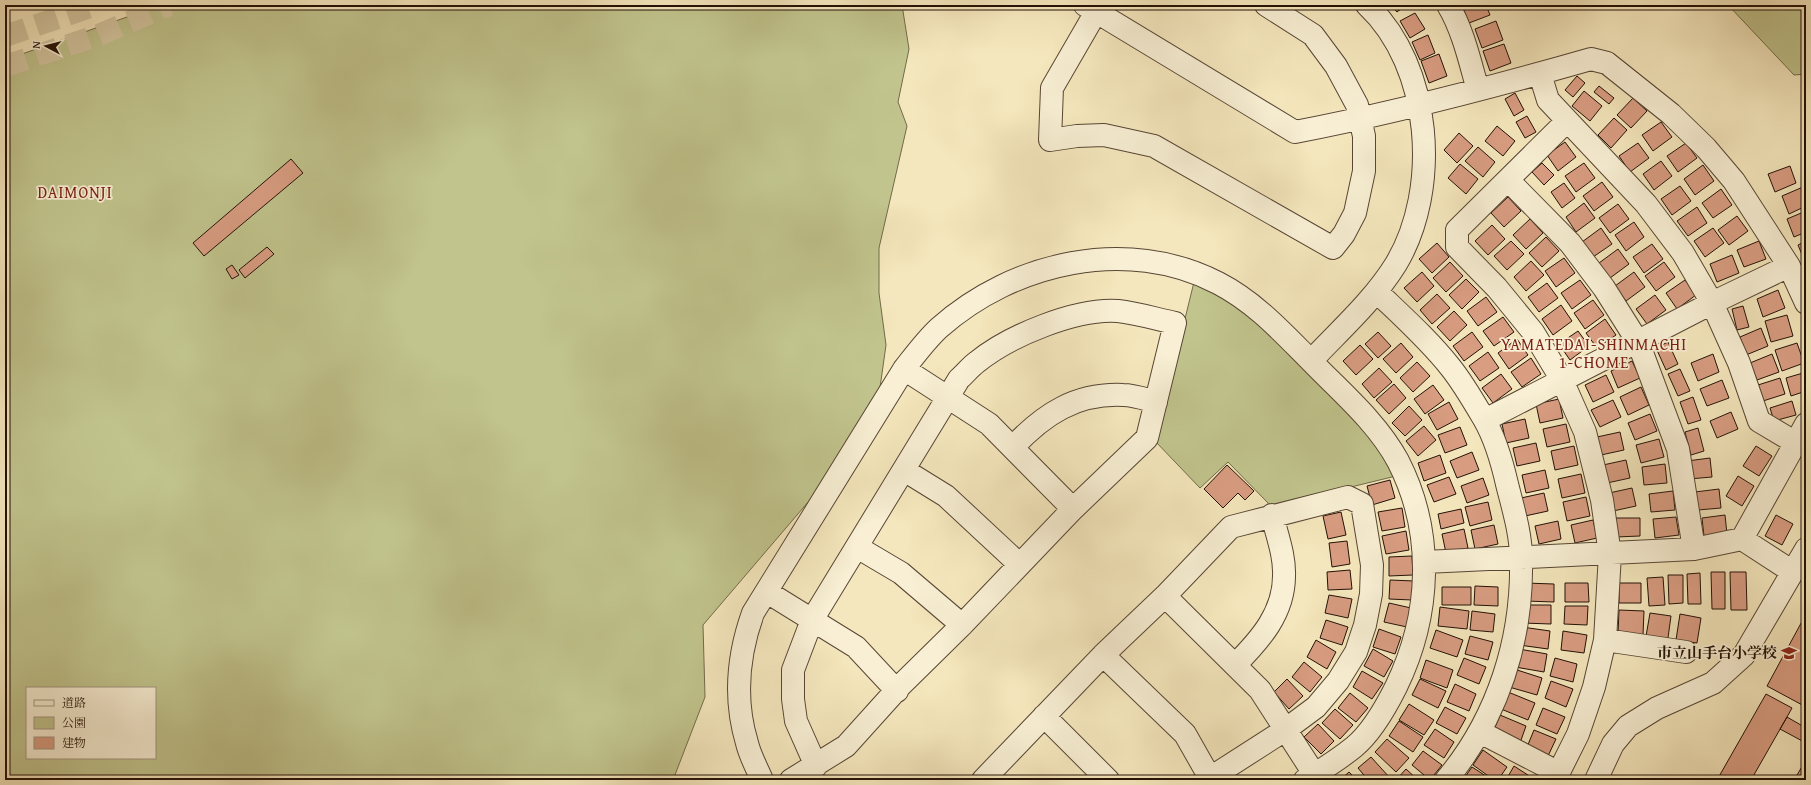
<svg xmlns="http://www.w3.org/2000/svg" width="1811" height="785" font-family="'Gentium Book Plus','Noto Serif JP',serif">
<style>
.green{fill:#c1c48d;stroke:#726a4a;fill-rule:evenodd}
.building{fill:#d99d82;stroke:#221106}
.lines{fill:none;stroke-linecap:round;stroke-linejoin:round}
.major-tunnel{stroke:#d5c7a2;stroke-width:22;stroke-dasharray:22 11;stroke-linecap:butt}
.minor-casing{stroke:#574634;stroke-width:24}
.minor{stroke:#f8efd4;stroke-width:22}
.labels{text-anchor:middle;stroke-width:3.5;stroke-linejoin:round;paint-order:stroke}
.poi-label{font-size:15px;font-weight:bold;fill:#221106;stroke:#f8efd4;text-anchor:end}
.neighbourhood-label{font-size:16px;letter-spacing:1px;fill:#7a1f14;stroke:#f8efd4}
</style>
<rect width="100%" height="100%" fill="#f5e7bd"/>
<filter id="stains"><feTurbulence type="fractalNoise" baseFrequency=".005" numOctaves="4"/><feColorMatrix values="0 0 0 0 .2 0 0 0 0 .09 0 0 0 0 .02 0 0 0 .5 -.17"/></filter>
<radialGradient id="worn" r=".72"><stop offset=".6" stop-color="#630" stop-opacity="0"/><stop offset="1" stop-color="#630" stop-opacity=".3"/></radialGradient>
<path class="green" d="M161 5H902L909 49 898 102 907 126 879 248V293L886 345 877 409 850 453 703 625 705 697 673 780H5V60ZM27 688H155V758H27Z
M1728 5H1806V74L1794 75Z
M1194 282 1245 308 1362 422 1396 476 1269 507 1268 503 1228 462 1200 488 1155 441Z"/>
<path class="building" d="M1391 5H1406L1397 12Z
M1462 5H1486L1490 15 1469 23Z
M1415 13 1425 29 1410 38 1400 21Z
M1496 21 1503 40 1482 48 1475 29Z
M1428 35 1435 53 1420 60 1412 42Z
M1504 44 1511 63 1490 71 1483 51Z
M1439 54 1447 76 1429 83 1421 61Z
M1577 76 1585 83 1573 97 1565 90Z
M1599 86 1614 98 1609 104 1594 92Z
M1584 91 1602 106 1590 121 1572 106Z
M1515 93 1524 110 1514 116 1505 99Z
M1633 98 1647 111 1631 128 1617 115Z
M1527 116 1536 132 1525 138 1516 122Z
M1614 118 1627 130 1611 148 1598 135Z
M1661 122 1672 137 1653 151 1642 135Z
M1497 126 1515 141 1503 156 1485 141Z
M1459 133 1473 146 1457 163 1444 150Z
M1565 142 1576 157 1558 171 1547 155Z
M1638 143 1649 158 1630 172 1619 156Z
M1686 143 1697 158 1678 172 1667 156Z
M1478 147 1495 162 1483 177 1465 161Z
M291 159 303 173 204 256 193 243Z
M1661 161 1672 176 1654 190 1643 174Z
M1542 163 1554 175 1544 185 1532 172Z
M1584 163 1595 178 1576 192 1565 176Z
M1460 164 1478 179 1466 194 1448 178Z
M1703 165 1714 181 1695 195 1684 179Z
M1790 166 1796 183 1775 192 1768 174Z
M1602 182 1613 197 1594 211 1583 196Z
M1564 183 1575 198 1562 208 1551 192Z
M1680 186 1691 201 1672 215 1661 199Z
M1803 187 1806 194V206L1789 214 1782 196Z
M1721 189 1732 205 1713 218 1702 203Z
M1508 197 1521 211 1504 227 1491 213Z
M1584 203 1595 218 1576 232 1566 217Z
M1618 204 1629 219 1610 233 1599 218Z
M1697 207 1707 223 1688 236 1677 221Z
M1806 211V232L1794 237 1787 219Z
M1737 216 1748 231 1729 245 1718 230Z
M1530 219 1543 233 1526 249 1513 235Z
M1634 222 1644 237 1626 251 1615 235Z
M1492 225 1505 239 1488 255 1475 241Z
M1601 228 1612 244 1593 257 1582 242Z
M1713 228 1724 243 1705 257 1694 241Z
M1546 237 1559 251 1542 267 1529 253Z
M1511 241 1524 254 1507 270 1494 256Z
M1759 241 1766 259 1744 267 1737 250Z
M1806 241V262H1805L1798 245Z
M1437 243 1449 257 1432 273 1419 259Z
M1652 244 1663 259 1644 273 1633 257Z
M267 247 274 254 245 278 239 270Z
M1618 249 1629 264 1610 278 1599 263Z
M1732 255 1739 273 1717 282 1710 264Z
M1564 258 1575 273 1556 287 1545 271Z
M1531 261 1544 275 1526 291 1514 277Z
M1450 262 1463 276 1446 292 1433 278Z
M1664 262 1675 277 1656 291 1645 276Z
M232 265 239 275 232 279 226 269Z
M1422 272 1434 286 1417 302 1404 288Z
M1634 272 1645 287 1626 301 1615 286Z
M1466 279 1479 292 1462 309 1449 295Z
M1580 280 1591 295 1572 309 1561 293Z
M1685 280 1696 295 1677 309 1666 293Z
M1547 283 1558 298 1539 312 1528 297Z
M1778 290 1785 308 1763 317 1757 299Z
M1437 294 1450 308 1432 324 1420 310Z
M1655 295 1666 310 1647 324 1636 309Z
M1486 297 1497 312 1478 326 1467 311Z
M1593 300 1604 315 1585 329 1574 313Z
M1561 305 1572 321 1553 335 1542 319Z
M1743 306 1749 327 1737 330 1732 309Z
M1454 311 1467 325 1450 341 1437 327Z
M1787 315 1793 336 1771 342 1765 321Z
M1503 317 1514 332 1494 346 1483 331Z
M1605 319 1616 335 1597 348 1586 333Z
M1761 328 1768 346 1746 355 1740 337Z
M1578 331 1589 346 1570 360 1559 344Z
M1378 332 1391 346 1378 358 1365 344Z
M1472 332 1483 347 1464 361 1453 346Z
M1517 339 1528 355 1509 369 1498 353Z
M1668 342 1678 364 1666 370 1656 348Z
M1401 343 1413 357 1396 373 1383 359Z
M1797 343 1804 363 1782 371 1775 350Z
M1360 345 1373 359 1356 375 1343 361Z
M1488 352 1499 368 1480 381 1469 366Z
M1713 354 1719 372 1698 381 1691 363Z
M1772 354 1779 372 1757 380 1750 363Z
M1531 358 1541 374 1522 387 1511 372Z
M1632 361 1640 378 1618 388 1611 371Z
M1417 362 1430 376 1413 392 1400 378Z
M1379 368 1392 382 1374 398 1362 384Z
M1680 369 1690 391 1678 396 1668 374Z
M1803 373 1806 383V391L1791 396 1786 378Z
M1501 374 1512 389 1493 403 1482 388Z
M1606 375 1614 392 1593 402 1585 385Z
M1780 378 1785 394 1763 401 1758 385Z
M1722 380 1729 398 1707 406 1700 389Z
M1394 384 1406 398 1389 414 1376 400Z
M1433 385 1444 400 1425 414 1414 399Z
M1641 387 1649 405 1628 415 1620 397Z
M1693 397 1701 420 1688 424 1680 402Z
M1559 399 1563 418 1540 423 1536 404Z
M1613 400 1621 417 1600 427 1591 410Z
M1792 401 1796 415 1774 421 1770 408Z
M1449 402 1458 419 1437 430 1428 414Z
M1409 406 1422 420 1405 436 1392 423Z
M1731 412 1738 429 1717 438 1710 421Z
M1650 414 1657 431 1635 440 1628 423Z
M1525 419 1529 438 1506 443 1502 424Z
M1566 424 1570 442 1547 447 1543 429Z
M1424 426 1436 440 1418 456 1406 441Z
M1460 427 1467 445 1445 453 1438 435Z
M1698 428 1704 451 1691 455 1685 432Z
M1620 432 1624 450 1601 455 1597 437Z
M1659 439 1664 457 1641 463 1636 445Z
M1536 443 1540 461 1517 466 1513 448Z
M1574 446 1578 465 1555 470 1551 451Z
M1756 446 1772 456 1759 476 1743 466Z
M1472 452 1479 470 1457 478 1450 461Z
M1440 455 1446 473 1424 481 1418 463Z
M1710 458 1712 477 1689 479 1687 461Z
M1626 460 1630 478 1607 483 1603 465Z
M1665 464 1667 483 1644 485 1642 467Z
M1227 465 1254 491 1245 500 1238 493 1223 508 1204 489Z
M1545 470 1549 488 1526 493 1522 475Z
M1581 474 1585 493 1562 498 1558 479Z
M1738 476 1754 486 1742 506 1726 496Z
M1449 477 1456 494 1434 502 1427 485Z
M1483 478 1489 495 1467 503 1461 486Z
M1390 480 1395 498 1372 505 1367 486Z
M1632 488 1636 506 1613 511 1609 493Z
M1719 489 1721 508 1698 510 1695 492Z
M1673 491 1675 510 1651 512 1649 494Z
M1544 493 1548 511 1525 516 1521 498Z
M1586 497 1590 516 1567 521 1563 502Z
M1488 502 1492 520 1470 526 1465 507Z
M1402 508 1405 527 1382 531 1378 512Z
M1461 509 1464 523 1441 529 1438 514Z
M1341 512 1346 535 1328 539 1323 516Z
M1725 515 1727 534 1704 536 1702 518Z
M1776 515 1793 524 1782 545 1765 536Z
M1676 517 1679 535 1655 538 1653 519Z
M1616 518H1640V536L1616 537Z
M1593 520 1597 538 1575 543 1571 525Z
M1558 521 1561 539 1539 544 1535 526Z
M1494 525 1498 544 1475 549 1471 530Z
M1464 529 1468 548 1446 553 1442 534Z
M1406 531 1409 550 1386 554 1382 536Z
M1347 541 1350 564 1332 567 1329 543Z
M1412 556 1413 575 1389 576V557Z
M1350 570 1352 589 1328 590 1327 572Z
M1711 572H1725V609H1712Z
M1730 572H1746L1747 610H1731Z
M1700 573 1701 604H1688L1687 574Z
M1668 575H1683V603L1669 604Z
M1663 577 1665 605 1649 606 1647 578Z
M1390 580 1414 581 1412 600 1389 599Z
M1525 583 1554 584V602L1525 601Z
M1565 583H1588L1589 602H1565Z
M1619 583H1641V603H1619Z
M1475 586 1498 587V606L1474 605Z
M1442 587H1471V605H1442Z
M1329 595 1352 599 1348 618 1325 613Z
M1389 603 1411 608 1407 627 1384 622Z
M1522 605H1551V624L1522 623Z
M1565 606H1588L1587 625 1564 624Z
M1440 607 1469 611 1467 629 1438 626Z
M1619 610 1644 611 1643 635 1618 634Z
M1472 611 1495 614 1493 632 1470 630Z
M1650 613 1671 616 1667 645 1645 642Z
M1680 614 1701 618 1697 643 1676 640Z
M1806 614V707L1767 686Z
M1326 620 1348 627 1342 645 1320 638Z
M1522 627 1550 631 1548 649 1519 645Z
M1379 629 1401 637 1395 654 1373 647Z
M1436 630 1463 640 1457 657 1430 648Z
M1563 631 1587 635 1584 653 1561 650Z
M1470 636 1493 642 1488 660 1465 654Z
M1316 640 1336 652 1327 669 1307 657Z
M1373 649 1393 661 1384 677 1364 666Z
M1519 649 1547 654 1544 672 1515 667Z
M1464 658 1486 667 1479 684 1457 675Z
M1555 658 1577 664 1573 682 1550 676Z
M1426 660 1453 670 1447 688 1420 678Z
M1304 662 1322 677 1310 692 1292 677Z
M1514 669 1542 678 1537 695 1509 687Z
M1362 671 1383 683 1372 699 1353 687Z
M1287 679 1303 696 1289 709 1274 692Z
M1420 679 1446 691 1438 708 1412 695Z
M1551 681 1573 689 1566 707 1545 698Z
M1455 684 1476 694 1469 711 1447 702Z
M1508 692 1535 703 1528 720 1501 709Z
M1350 693 1368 708 1356 722 1338 708Z
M1766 694 1792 708 1787 717 1751 780H1717Z
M1409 704 1434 720 1424 735 1399 720Z
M1445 707 1466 718 1457 734 1436 723Z
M1543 708 1565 717 1557 734 1536 725Z
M1335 709 1353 725 1340 739 1322 723Z
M1500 715 1526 726 1520 743 1493 732Z
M1787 717 1806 728V743L1780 729Z
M1399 721 1423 737 1413 752 1389 736Z
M1318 724 1334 741 1321 754 1304 737Z
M1435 729 1454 742 1444 758 1424 745Z
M1534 730 1556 739 1548 756 1527 747Z
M1387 739 1409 758 1396 772 1375 752Z
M1483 750 1507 767 1498 780H1494L1473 765Z
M1423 751 1442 765 1430 780 1412 765Z
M1371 757 1390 778 1388 780H1368L1358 768Z
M1806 760V780H1794Z
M1514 766 1534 779 1533 780H1506Z
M1472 767 1492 780H1463Z
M1406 769 1418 780H1396Z
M1349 772 1357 780H1340Z"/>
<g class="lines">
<path class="major-tunnel" d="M5 36 96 5
M5 66 96 36 169 5"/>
<defs>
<path id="minor" d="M1085 5 1295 132C1395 113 1493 87 1591 59L1607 63 1671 114 1706 148 1734 181 1789 266 1806 303
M1100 5 1052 88 1050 140 1077 136 1104 135 1154 146 1333 248 1344 234 1355 213 1364 171V136L1357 105 1336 66 1313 35 1266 5
M1448 5C1463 30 1470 62 1478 90
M1540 74 1548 100 1646 204 1683 253 1712 303 1739 363 1759 421 1796 443
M1508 180 1570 243 1604 288 1638 342 1678 449 1694 549
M1377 292C1402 316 1429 340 1451 368 1463 383 1474 402 1484 419 1495 438 1502 462 1507 484 1513 508 1521 534 1521 558 1523 639 1498 718 1446 780
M1311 361C1340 330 1373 301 1396 264 1441 189 1432 66 1367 5
M904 369 989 424 1073 509
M1485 420 1712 303 1789 266
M1013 447C1044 414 1076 393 1123 395 1134 395 1145 399 1156 402
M904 470 946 496 1019 564
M1742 539 1793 572
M857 547 901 573 962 625
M1425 562 1694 549 1742 539 1806 424
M767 592 856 647 897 691
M1165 596 1260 690 1318 780
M1605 640 1686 652
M1103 655 1185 734 1210 778
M1235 665C1260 640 1284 613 1284 576 1285 556 1277 535 1272 515
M1044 716 1108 780
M1480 732 1559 773
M762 780C757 768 750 756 747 743 734 700 738 655 753 613L904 369C915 355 926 340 939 328 1013 262 1127 236 1218 283 1255 302 1282 332 1311 361 1341 392 1377 422 1398 461 1435 533 1431 615 1396 687 1386 707 1371 733 1354 747 1339 759 1322 770 1305 780
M791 780 846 746 901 685 962 625 1073 509 1147 438 1175 323C1156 319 1137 313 1118 311 1076 308 1009 336 977 362 970 367 965 374 959 379L812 620 793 670V699L796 721 816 766
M983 780 1103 655 1165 596 1231 527 1348 497 1362 504 1372 565 1371 594 1365 625 1356 652 1338 681 1316 707 1285 730 1207 780
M1555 780 1578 734 1594 687 1605 640 1610 554 1602 500 1585 432 1562 380 1533 332 1497 288 1457 247V230L1567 121
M1596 780 1613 744 1628 726 1657 708 1713 683 1744 655 1806 549"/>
</defs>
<use href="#minor" class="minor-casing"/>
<use href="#minor" class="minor"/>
</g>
<defs>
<symbol id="school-bare" viewBox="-9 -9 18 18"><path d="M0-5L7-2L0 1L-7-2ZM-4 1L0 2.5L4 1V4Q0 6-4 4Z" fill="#8f2418" stroke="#f8efd4" stroke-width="2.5" paint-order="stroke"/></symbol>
</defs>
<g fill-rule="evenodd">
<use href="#school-bare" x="1778" y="642" width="22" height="22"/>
</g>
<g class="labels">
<g class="poi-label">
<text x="1777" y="658">市立山手台小学校</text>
</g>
<g class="neighbourhood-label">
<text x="75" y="198">DAIMONJI</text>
<text x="1594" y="350">YAMATEDAI-SHINMACHI<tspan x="1594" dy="18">1-CHOME</tspan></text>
</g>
</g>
<rect width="1811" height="785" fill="none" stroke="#f5e7bd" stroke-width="20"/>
<rect x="6" y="6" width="1799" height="773" fill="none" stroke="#221106" stroke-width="2"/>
<rect x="10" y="10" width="1791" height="765" fill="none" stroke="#221106"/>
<rect x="26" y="687" width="130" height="72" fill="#f8efd4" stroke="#a29682"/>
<rect x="34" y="700" width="20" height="6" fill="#f8efd4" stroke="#a29682"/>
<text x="62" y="707" font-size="12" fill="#221106">道路</text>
<rect x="34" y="717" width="20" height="12" fill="#c1c48d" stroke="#a29682"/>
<text x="62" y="727" font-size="12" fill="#221106">公園</text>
<rect x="34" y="737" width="20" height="12" fill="#d99d82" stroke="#a29682"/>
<text x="62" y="747" font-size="12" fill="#221106">建物</text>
<g transform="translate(46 46) rotate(277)" stroke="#f8efd4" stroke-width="3" paint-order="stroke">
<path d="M0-3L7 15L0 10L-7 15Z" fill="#221106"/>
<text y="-6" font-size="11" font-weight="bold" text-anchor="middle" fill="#221106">N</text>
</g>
<rect width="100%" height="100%" filter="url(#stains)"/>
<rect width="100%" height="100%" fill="url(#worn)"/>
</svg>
